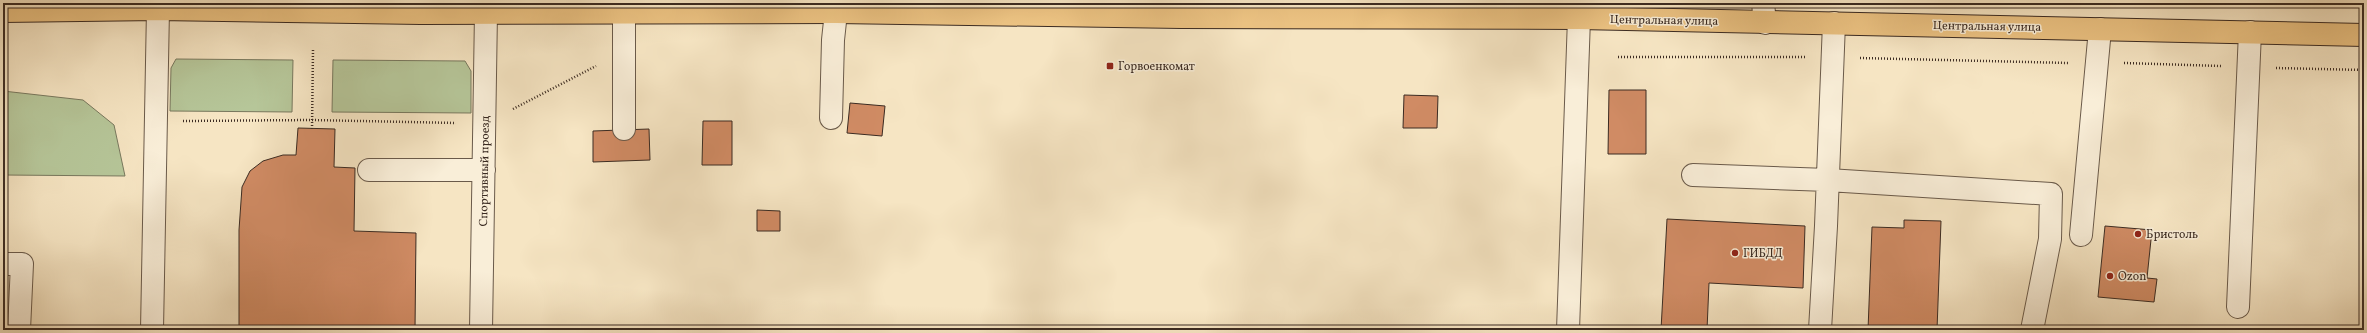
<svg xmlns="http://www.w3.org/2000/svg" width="2367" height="333" font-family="Vollkorn,serif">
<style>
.green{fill:#b6c699;stroke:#78785e}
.building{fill:#d08b64;stroke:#3b2b22}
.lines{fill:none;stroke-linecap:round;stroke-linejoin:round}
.minor-casing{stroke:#6a5a4a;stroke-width:24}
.major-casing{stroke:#3b2b22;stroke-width:24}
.path{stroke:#3b2b22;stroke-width:2.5;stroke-dasharray:1 2;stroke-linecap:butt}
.minor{stroke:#f9eed8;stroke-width:22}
.major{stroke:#ebc282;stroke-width:22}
.poi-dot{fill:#8f2418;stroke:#f9eed8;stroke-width:1.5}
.labels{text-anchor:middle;stroke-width:3;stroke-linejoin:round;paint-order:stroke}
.street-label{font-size:12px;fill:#3b2b22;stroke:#f9eed8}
.poi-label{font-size:12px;fill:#3b2b22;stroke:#f9eed8;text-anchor:start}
</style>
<rect width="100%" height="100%" fill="#f6e5c3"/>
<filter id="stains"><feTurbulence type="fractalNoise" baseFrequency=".005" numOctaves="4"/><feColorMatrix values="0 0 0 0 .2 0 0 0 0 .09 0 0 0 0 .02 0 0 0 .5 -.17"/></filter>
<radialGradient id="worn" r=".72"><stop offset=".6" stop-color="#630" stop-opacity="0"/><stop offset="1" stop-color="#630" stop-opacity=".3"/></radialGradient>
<path class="green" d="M176 59 293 60 292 112 170 111 171 68Z
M333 60 465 61 471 71V113L332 112Z
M3 91 83 100 114 125 125 176 3 175Z"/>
<path class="building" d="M1609 90H1646V154H1608Z
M1404 95 1438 96 1437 128H1403Z
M850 103 885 106 882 136 847 133Z
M703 121H732V165H702Z
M298 128 335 129 334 167 355 168 354 231 416 233 415 330H239V230L242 187 250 171 263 161 283 155H296Z
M649 129 650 160 593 162V131Z
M757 210 780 211V231H757Z
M1667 219 1805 226 1803 288 1709 283 1707 330H1661Z
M1904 220 1941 221 1937 330H1868L1872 227 1904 228Z
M2105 226 2152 230 2147 278 2157 279 2154 302 2098 297Z"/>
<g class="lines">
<defs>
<path id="minor" d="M1763 3 1765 23
M624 12V129
M831 118 833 40 836 12
M369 170H484
M1693 175 1828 180 2051 194 2050 239 2032 330
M2081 235 2100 29
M3 264H22L19 330
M2238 307 2250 32
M152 330 158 9
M481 330 486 12
M1568 330 1579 18
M1820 330 1826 226 1834 23"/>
<path id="major" d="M3 11 158 9 421 13 836 12 1181 17 1579 18 2364 35"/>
</defs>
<use href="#minor" class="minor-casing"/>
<use href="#major" class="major-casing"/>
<path class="path" d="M1618 57H1805
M1860 58 2069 63
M2124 63 2221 66
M2276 68 2364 70
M513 109 596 66
M183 121 312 120 456 123
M312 129 313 49"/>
<use href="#minor" class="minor"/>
<use href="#major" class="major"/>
</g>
<g class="poi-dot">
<rect x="1106" y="62" width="8" height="8" rx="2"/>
<circle cx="2138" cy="234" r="4"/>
<circle cx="1735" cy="253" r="4"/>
<circle cx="2110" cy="276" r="4"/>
</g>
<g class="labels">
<g class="street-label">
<text transform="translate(1664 20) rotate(1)" y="4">Центральная улица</text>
<text transform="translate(1987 26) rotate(1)" y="4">Центральная улица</text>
<text transform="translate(484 171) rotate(-89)" y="4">Спортивный проезд</text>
</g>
<g class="poi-label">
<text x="1118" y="70">Горвоенкомат</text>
<text x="2146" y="238">Бристоль</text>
<text x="1743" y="257">ГИБДД</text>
<text x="2118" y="280">Ozon</text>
</g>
</g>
<rect width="2367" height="333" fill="none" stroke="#f6e5c3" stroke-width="16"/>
<rect x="4" y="4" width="2359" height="325" fill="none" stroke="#3b2b22" stroke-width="2"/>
<rect x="8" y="8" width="2351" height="317" fill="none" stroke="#3b2b22"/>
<rect width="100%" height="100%" filter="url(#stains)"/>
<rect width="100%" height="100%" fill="url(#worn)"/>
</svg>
